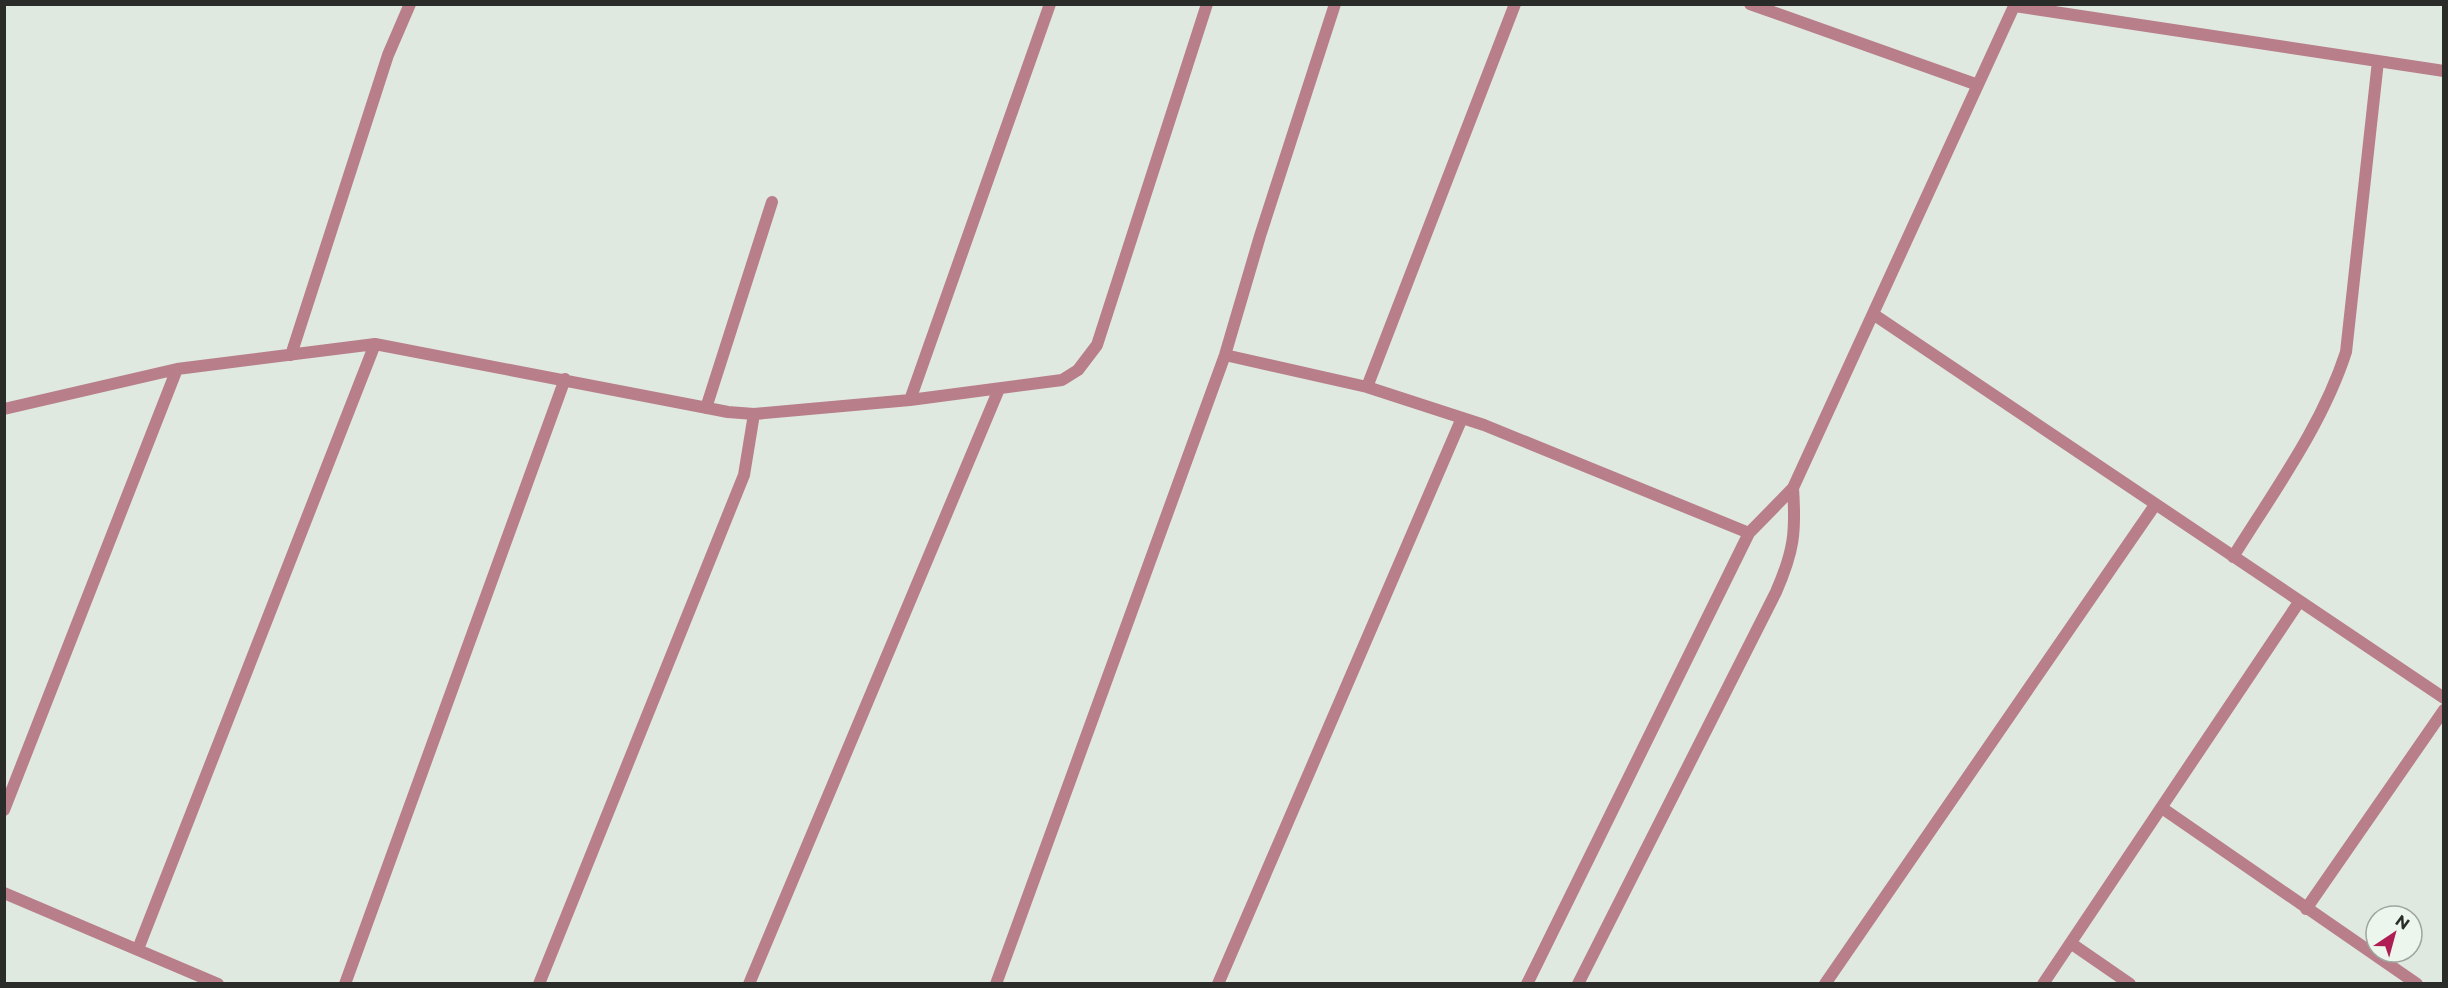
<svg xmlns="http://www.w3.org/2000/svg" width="2448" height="988" font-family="Montserrat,sans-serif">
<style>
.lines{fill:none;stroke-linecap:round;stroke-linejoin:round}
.minor{stroke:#b87e8a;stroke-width:12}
</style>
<rect width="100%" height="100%" fill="#dfe9e0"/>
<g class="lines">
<path class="minor" d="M1750 4 1978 85
M2015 6 2444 71
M1873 314 2444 698
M291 355 388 55 410 4
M1225 355 1367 387 1484 425 1749 533
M1367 387 1515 4
M910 400 1050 4
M706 408 772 202
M4 409 177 369 375 344 728 412 754 414 910 400 1062 380 1078 370 1097 345 1207 4
M2233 557C2274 491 2322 426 2346 352L2378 61
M2162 808 2417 984
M4 810 177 369
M4 893 218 984
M2306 909 2444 710
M2072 944 2130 984
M138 949 375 344
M345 984 565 379
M539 984 744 475 754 414
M749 984 999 389
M996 984 1225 355 1260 236 1335 4
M1218 984 1462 418
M1527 984 1749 533 1793 488 2015 4
M1578 984 1776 592C1794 551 1796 532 1793 488
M1825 984 2155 505
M2043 984 2299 602"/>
</g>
<rect width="2448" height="988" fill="none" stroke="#292c29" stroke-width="12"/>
<g transform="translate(2394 934) rotate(36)"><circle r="28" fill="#edf6ed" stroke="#9fa59f" stroke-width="1.5"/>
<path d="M0-4.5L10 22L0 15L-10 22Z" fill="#ae1e53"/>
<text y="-9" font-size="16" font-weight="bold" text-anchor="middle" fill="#292c29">N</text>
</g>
</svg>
